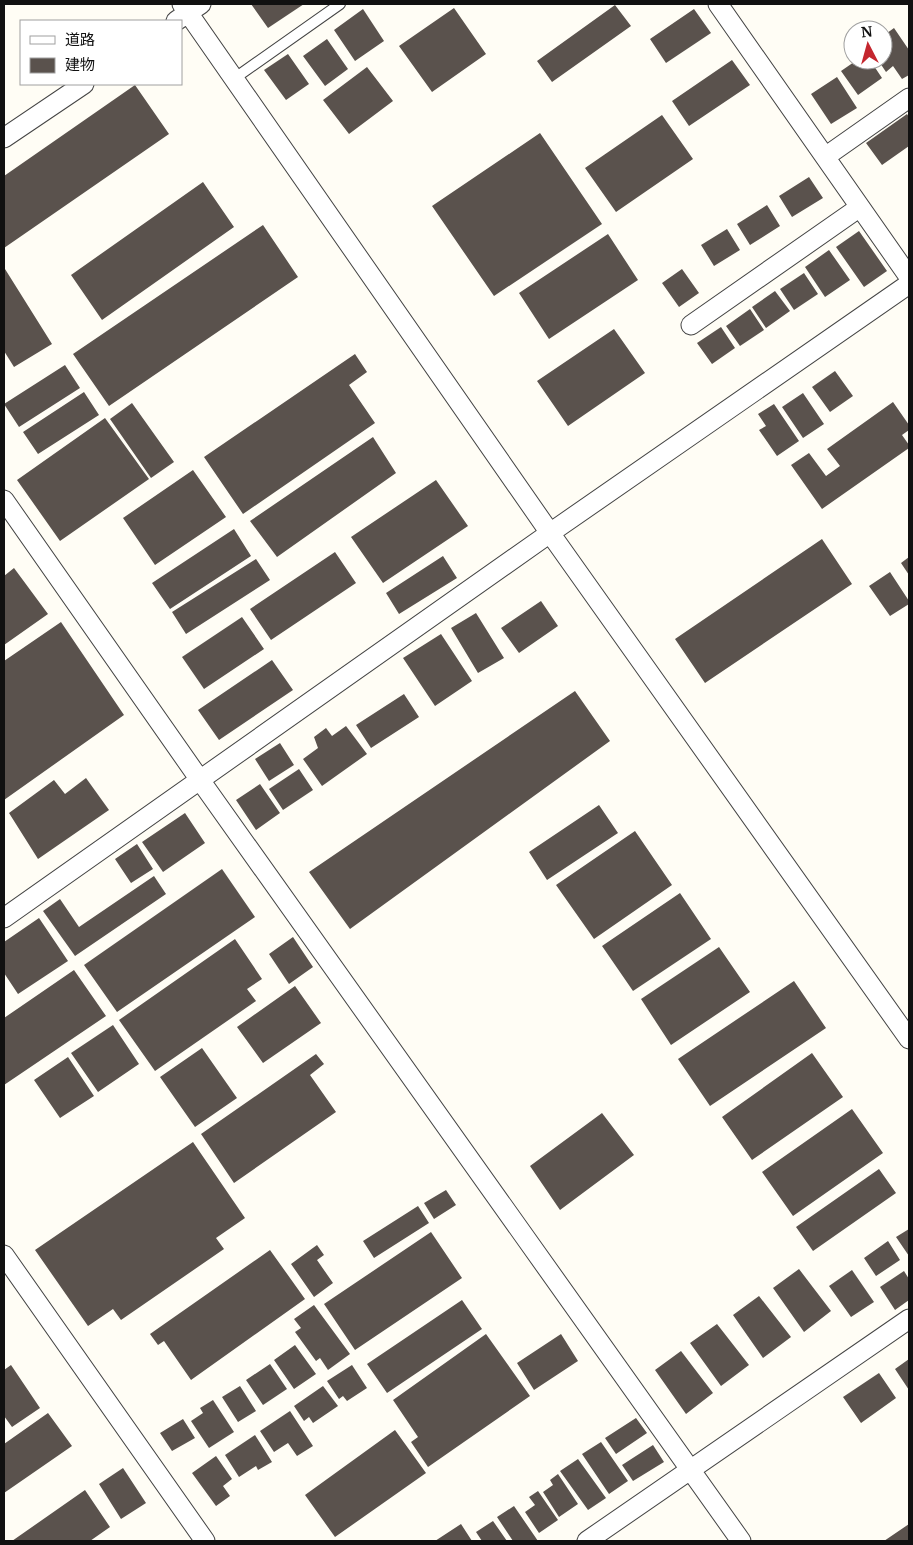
<svg xmlns="http://www.w3.org/2000/svg" width="913" height="1545" font-family="Merriweather,'Noto Sans JP',serif">
<style>
.building{fill:#5a524d}
.lines{fill:none;stroke-linecap:round;stroke-linejoin:round}
.service-casing{stroke:#444;stroke-width:12}
.minor-casing{stroke:#444;stroke-width:21}
.service{stroke:#fff;stroke-width:10}
.minor{stroke:#fff;stroke-width:19}
</style>
<rect width="100%" height="100%" fill="#fffdf5"/>
<path class="building" d="M251 4H304L268 28Z
M615 5 631 26 552 82 537 61Z
M454 8 486 54 432 92 399 46Z
M363 9 384 41 355 61 334 30Z
M694 9 711 33 666 63 650 39Z
M894 28 909 50V75L902 79 893 66 886 72 878 60H883V36Z
M327 39 348 69 325 86 303 56Z
M288 54 309 84 286 100 264 70Z
M732 60 750 85 689 126 672 101Z
M857 60H870L882 78 858 95 841 71Z
M367 67 393 101 349 134 323 100Z
M837 77 857 108 831 124 811 94Z
M135 85 169 134 4 248V176Z
M907 114 909 117V146L882 165 866 143Z
M662 115 693 159 616 212 585 168Z
M540 133 602 224 494 296 432 206Z
M809 177 823 198 792 217 779 196Z
M203 182 234 227 102 320 71 275Z
M767 205 780 226 750 245 737 224Z
M263 225 298 277 109 406 73 354Z
M727 229 740 250 714 266 701 245Z
M859 231 887 271 864 287 836 247Z
M608 234 638 280 549 339 519 293Z
M829 250 850 280 825 297 805 267Z
M5 269 52 344 14 367 4 351V270Z
M682 269 699 293 679 307 662 283Z
M804 273 818 294 794 310 780 289Z
M775 291 790 311 766 328 752 307Z
M750 309 764 330 740 346 726 326Z
M721 327 735 348 712 364 697 343Z
M614 329 645 373 568 426 537 381Z
M355 354 367 372 349 385 375 423 243 514 204 457Z
M65 365 80 388 19 427 4 404Z
M835 371 853 396 830 412 812 387Z
M84 392 99 415 38 454 23 432Z
M803 393 824 424 803 438 782 407Z
M893 402 909 425V430L902 435 909 445V448L822 509 791 465 809 453 826 476 840 466 827 449Z
M132 403 174 462 151 478 110 419Z
M774 404 799 441 777 456 759 430 766 426 758 414Z
M105 418 149 479 60 541 17 480Z
M373 437 396 473 277 557 250 521Z
M193 470 226 517 155 565 123 518Z
M436 480 468 526 383 583 351 537Z
M234 529 251 556 170 609 152 583Z
M822 539 852 584 705 683 675 639Z
M335 552 356 583 271 640 250 609Z
M443 556 457 578 399 614 386 593Z
M909 557V575L901 563Z
M256 559 270 580 186 634 172 612Z
M14 568 48 614 4 645V576Z
M890 572 909 601V604L890 616 869 586Z
M541 601 558 626 519 653 501 628Z
M476 613 504 658 478 673 451 628Z
M242 617 264 649 204 689 182 657Z
M61 622 124 715 4 800V661Z
M441 634 472 681 435 706 403 658Z
M272 660 293 690 219 740 198 710Z
M575 691 610 741 350 929 309 872Z
M404 694 419 717 371 748 356 725Z
M346 726 367 754 322 786 303 759 318 748 314 737 326 728 332 736Z
M280 743 294 765 269 781 255 759Z
M299 769 313 790 283 810 269 789Z
M86 778 109 810 38 859 9 813 54 780 65 794Z
M260 784 280 813 256 830 236 800Z
M599 805 618 833 547 880 529 852Z
M185 813 205 843 163 872 142 842Z
M635 831 672 885 594 939 556 885Z
M137 844 153 869 131 883 115 859Z
M222 869 255 917 117 1012 84 965Z
M154 876 166 894 75 956 43 911 60 899 79 927Z
M680 893 711 939 633 991 602 946Z
M39 918 68 961 18 994 4 973V942Z
M293 937 313 967 289 984 269 954Z
M235 939 262 979 247 989 256 1001 155 1071 119 1020Z
M719 947 750 992 671 1045 641 999Z
M74 970 106 1016 4 1085V1018Z
M794 981 826 1028 710 1106 678 1059Z
M295 986 321 1023 263 1063 237 1027Z
M113 1025 139 1064 98 1092 71 1053Z
M202 1048 237 1098 195 1127 160 1077Z
M812 1053 843 1097 752 1160 722 1117Z
M316 1054 324 1064 310 1075 336 1112 234 1183 201 1134Z
M68 1057 94 1096 60 1118 34 1080Z
M852 1109 883 1153 793 1216 762 1172Z
M602 1113 634 1155 560 1210 530 1166Z
M193 1142 245 1218 216 1238 224 1249 121 1320 113 1309 88 1326 35 1250Z
M879 1169 896 1193 813 1251 796 1227Z
M446 1190 456 1205 434 1219 424 1203Z
M418 1206 429 1223 374 1258 363 1241Z
M909 1229V1256L896 1237Z
M431 1232 462 1278 355 1350 324 1304Z
M888 1241 900 1260 876 1276 864 1258Z
M317 1245 324 1255 317 1260 333 1283 314 1297 291 1264Z
M270 1250 305 1299 191 1380 164 1341 158 1345 150 1334Z
M799 1269 831 1311 804 1332 773 1288Z
M852 1270 874 1302 851 1317 829 1286Z
M904 1271 909 1279V1300L895 1310 880 1287Z
M759 1296 791 1337 763 1358 733 1315Z
M462 1300 482 1329 387 1393 367 1364Z
M314 1305 350 1354 328 1370 320 1358 316 1361 295 1332 301 1328 294 1319Z
M717 1324 749 1365 721 1386 690 1343Z
M486 1334 530 1396 428 1467 411 1442 418 1437 393 1400Z
M561 1334 578 1361 534 1390 517 1363Z
M295 1345 316 1374 294 1389 274 1360Z
M681 1351 713 1393 686 1414 655 1370Z
M909 1359V1390L895 1369Z
M270 1364 287 1389 263 1405 246 1380Z
M11 1365 40 1408 12 1427 4 1416V1370Z
M352 1365 367 1388 347 1401 343 1396 339 1399 327 1381Z
M879 1373 896 1398 861 1423 843 1397Z
M240 1386 256 1411 238 1422 222 1397Z
M323 1386 338 1406 313 1423 309 1417 304 1421 294 1406Z
M213 1400 234 1432 209 1448 191 1421 203 1413 200 1408Z
M290 1411 313 1446 297 1456 288 1443 274 1452 260 1431Z
M48 1413 72 1446 4 1493V1444Z
M636 1418 647 1433 616 1454 605 1438Z
M183 1419 195 1438 172 1451 160 1433Z
M395 1430 426 1473 335 1537 305 1495Z
M255 1435 272 1462 258 1470 256 1466 239 1477 225 1455Z
M601 1442 628 1481 609 1494 582 1454Z
M653 1445 664 1462 633 1481 622 1465Z
M216 1456 232 1479 223 1486 230 1496 216 1506 192 1473Z
M578 1459 606 1498 588 1510 560 1471Z
M123 1468 146 1503 121 1519 99 1484Z
M558 1474 578 1504 559 1517 543 1492 553 1485 550 1480Z
M85 1490 110 1527 90 1541H12Z
M538 1491 558 1520 539 1533 525 1512 535 1505 529 1497Z
M514 1506 538 1541H513L497 1517Z
M493 1521 507 1541H482L476 1532Z
M461 1524 472 1541H435Z
M909 1524V1541H884Z"/>
<g class="lines">
<defs>
<path id="service" d="M235 78 340 4"/>
<path id="minor" d="M182 4 550 533 909 1039
M718 4 909 277
M176 21 201 4
M4 138 84 84
M825 157 909 98
M691 325 860 207
M4 500 200 780 741 1541
M4 918 550 533 909 284
M4 1255 205 1541
M587 1541 909 1319"/>
</defs>
<use href="#service" class="service-casing"/>
<use href="#minor" class="minor-casing"/>
<use href="#service" class="service"/>
<use href="#minor" class="minor"/>
</g>
<rect width="913" height="1545" fill="none" stroke="#111111" stroke-width="10"/>
<rect x="20" y="20" width="162" height="65" fill="#ffffff" stroke="#a0a0a0"/>
<rect x="30" y="36" width="25" height="8" fill="#ffffff" stroke="#a0a0a0"/>
<text x="65" y="45" font-size="15" fill="#111111">道路</text>
<rect x="30" y="58" width="25" height="15" fill="#5a524d" stroke="#a0a0a0"/>
<text x="65" y="70" font-size="15" fill="#111111">建物</text>
<g transform="translate(868 45) rotate(354)"><circle r="24" fill="#ffffff" stroke="#a0a0a0"/>
<path d="M0-4L9 19L0 12L-9 19Z" fill="#c4262e"/>
<text y="-8" font-size="14" font-weight="bold" text-anchor="middle" fill="#111111">N</text>
</g>
</svg>
